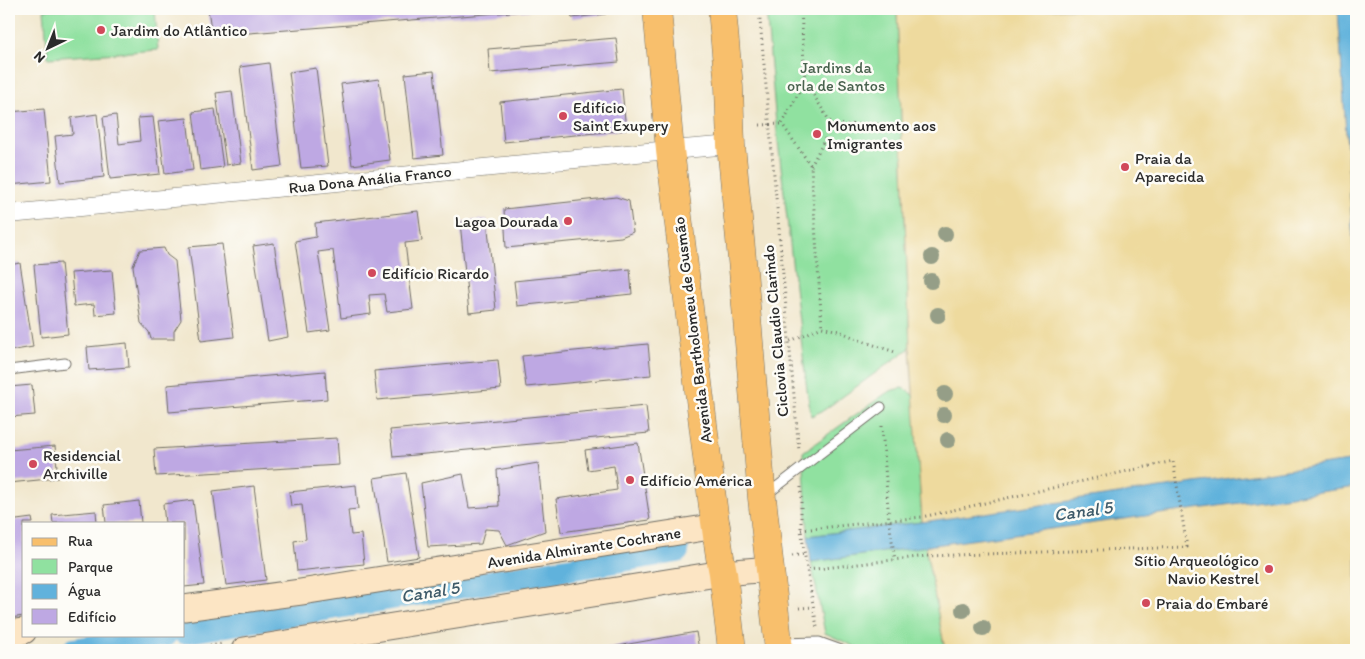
<svg xmlns="http://www.w3.org/2000/svg" width="1365" height="659" font-family="Itim,sans-serif">
<style>
.green{fill:#90e1a0;stroke:#5e8666}
.sand{fill:#eeda9e;stroke:#8c8264}
.water{fill:#61b2dc;stroke:#466e84}
.lines{fill:none;stroke-linecap:round;stroke-linejoin:round}
.canal{stroke:#61b2dc;stroke-width:24}
.building{fill:#bea8e3}
.service-casing{stroke:#706d64;stroke-width:11}
.minor-casing{stroke:#706d64;stroke-width:19}
.secondary-casing{stroke:#706d64;stroke-width:27}
.primary-casing{stroke:#706d64;stroke-width:29}
.path{stroke:#706d64;stroke-width:3;stroke-dasharray:1 4;stroke-linecap:butt}
.service{stroke:#fff;stroke-width:9}
.minor{stroke:#fff;stroke-width:18}
.secondary{stroke:#fce5c4;stroke-width:25}
.primary{stroke:#f8bf6c;stroke-width:28}
.tree{fill:#959e87}
.poi-dot{fill:#d1495b;stroke:#fdfcf7;stroke-width:2}
.labels{text-anchor:middle;stroke-width:5;stroke-linejoin:round;paint-order:stroke}
.poi-label{font-size:16px;fill:#2b2b2b;stroke:#fdfcf7;text-anchor:start}
.park-label{font-size:16px;fill:#49624e;stroke:#fdfcf7}
.street-label{font-size:16px;fill:#2b2b2b;stroke:#fdfcf7}
.water-label{font-size:18px;font-style:italic;fill:#3e5a69;stroke:#fdfcf7}
</style>
<rect width="100%" height="100%" fill="#fdfcf7"/>
<filter id="ink" filterUnits="userSpaceOnUse"><feTurbulence type="fractalNoise" baseFrequency=".02" numOctaves="2"/><feDisplacementMap in="SourceGraphic" scale="10" xChannelSelector="R" yChannelSelector="G"/><feConvolveMatrix kernelMatrix="1 2 1 2 8 2 1 2 1" color-interpolation-filters="sRGB"/></filter>
<filter id="wash" filterUnits="userSpaceOnUse"><feTurbulence type="fractalNoise" baseFrequency=".0096" numOctaves="4" result="noise"/><feDisplacementMap in="SourceGraphic" scale="20" xChannelSelector="R" yChannelSelector="G"/><feGaussianBlur stdDeviation="1.12" result="paint"/><feColorMatrix in="noise" values="0 0 0 0 0 0 0 0 0 0 0 0 0 0 0 0 0 1.4 0 .05"/><feComposite in="paint" operator="in"/></filter>
<g filter="url(#wash)">
<rect width="100%" height="100%" fill="#f1e7cd"/>
<path class="green" d="M54 9H155L158 50 48 58 44 10Z
M766 9H897L910 348 824 410 811 416 807 390 776 124Z
M902 388 909 391 914 397 922 522 808 536 803 452 885 394 893 390Z
M925 546 945 650H862L825 633 811 562Z"/>
<path class="sand" d="M897 9H1338L1356 287V650H945L923 534 910 348Z"/>
<path class="water" d="M1338 9H1356V287Z
M1356 460V487L811 562 808 536 922 522Z"/>
<g class="lines">
<path class="canal" d="M184 632 677 551
M74 650 165 635"/>
</g>
<g id="blocks">
<path class="building" d="M208 9H536V10L212 36Z
M568 9H606V14L572 18Z
M616 38 619 62 490 73 488 49Z
M269 63 282 166 253 170 240 67Z
M316 68 328 166 301 168 289 72Z
M434 71 443 155 414 158 405 74Z
M379 79 390 160 352 165 341 84Z
M622 89 626 130 504 142 500 102Z
M232 91 241 163 226 165 216 93Z
M44 109 51 181 9 185V112Z
M215 109 223 167 200 170 193 112Z
M97 114 104 177 60 182 55 136 73 134 71 118Z
M116 115 119 144 140 141 138 118 153 117 160 174 110 179 103 117Z
M187 118 193 170 165 174 158 121Z
M616 197 629 201 633 232 621 237 506 248 504 209Z
M418 211 422 241 405 243 413 309 387 312 384 294 369 295 371 314 341 318 333 250 318 252 330 330 309 333 295 241 316 237 315 223Z
M487 219 496 310 469 313 460 222Z
M274 243 288 337 268 341 253 246Z
M222 244 234 337 201 341 189 247Z
M164 248 167 255 175 261 181 320 174 331V339H151L149 332 141 323 133 266 140 250Z
M20 263 33 347 9 351V265Z
M61 263 68 334 41 337 34 265Z
M630 269 632 294 517 306 514 281Z
M112 270 116 313 95 315 94 304 74 306 71 273Z
M127 343 129 367 89 370 87 347Z
M648 344 651 375 526 387 522 356Z
M498 360 501 389 377 400 374 371Z
M325 371 327 399 169 412 167 385Z
M32 385 35 415 9 417V387Z
M646 406 649 433 393 457 390 430Z
M337 438 339 465 156 476 154 449Z
M638 443 650 520 561 532 556 499 617 490 614 466 588 470 585 450Z
M55 446 58 478 9 483V450Z
M538 463 545 531 507 545 499 530 485 529 481 544 428 547 421 483 463 474 469 508 499 506 497 470Z
M406 473 419 557 387 562 374 478Z
M356 485 358 509 348 510 351 535 361 534 364 564 297 571 294 541 306 539 302 505 291 506 289 492Z
M254 486 266 580 226 585 213 491Z
M193 500 204 585 184 587V523H165L163 504Z
M139 501 141 523H106L104 505Z
M96 511 97 523H53L52 515Z
M32 518 33 523H24V616L9 618V521Z
M696 632 699 650H601V649Z"/>
</g>
</g>
<g filter="url(#ink)">
<use href="#blocks" fill-opacity="0" stroke="#706d64" stroke-width="1"/>
<g class="lines">
<defs>
<path id="service" d="M9 370 65 363
M766 495 881 407
M781 643 819 642 841 650"/>
<path id="minor" d="M9 214 647 152 731 145"/>
<path id="secondary" d="M184 608 301 592 717 526
M9 633 24 631
M244 650 723 573 770 569"/>
<path id="primary" d="M657 9 670 150 713 507 720 557 723 573 732 650
M722 9 729 87 731 145 743 270 762 498 779 650"/>
</defs>
<use href="#service" class="service-casing"/>
<use href="#minor" class="minor-casing"/>
<use href="#secondary" class="secondary-casing"/>
<use href="#primary" class="primary-casing"/>
<path class="path" d="M759 9 799 451
M801 9 805 81
M760 125 782 124
M832 125 887 124
M811 166 832 125 805 81 782 124 811 166 822 327
M781 345 822 327 839 331 862 341 895 352
M882 426 889 521 895 560
M801 487V530L807 570 817 627
M801 530 922 517 1173 461 1187 547 927 556 807 570
M792 556 805 554
M799 608 813 607
M185 650 222 644"/>
<use href="#service" class="service"/>
<use href="#minor" class="minor"/>
<use href="#secondary" class="secondary"/>
<use href="#primary" class="primary"/>
</g>
<g class="tree">
<circle cx="945" cy="234" r="8"/>
<circle cx="932" cy="257" r="8"/>
<circle cx="931" cy="281" r="8"/>
<circle cx="938" cy="315" r="8"/>
<circle cx="945" cy="394" r="8"/>
<circle cx="944" cy="415" r="8"/>
<circle cx="948" cy="440" r="8"/>
<circle cx="963" cy="610" r="8"/>
<circle cx="983" cy="628" r="8"/>
</g>
</g>
<g class="poi-dot">
<circle cx="101" cy="30" r="5"/>
<circle cx="563" cy="116" r="5"/>
<circle cx="817" cy="134" r="5"/>
<circle cx="1125" cy="167" r="5"/>
<circle cx="568" cy="221" r="5"/>
<circle cx="372" cy="273" r="5"/>
<circle cx="33" cy="464" r="5"/>
<circle cx="630" cy="480" r="5"/>
<circle cx="1269" cy="569" r="5"/>
<circle cx="1146" cy="603" r="5"/>
</g>
<g class="labels">
<g class="poi-label">
<text x="111" y="36">Jardim do Atlântico</text>
<text x="573" y="113">Edifício<tspan x="573" dy="18">Saint Exupery</tspan></text>
<text x="827" y="131">Monumento aos<tspan x="827" dy="18">Imigrantes</tspan></text>
<text x="1135" y="164">Praia da<tspan x="1135" dy="18">Aparecida</tspan></text>
<text x="558" y="227" text-anchor="end">Lagoa Dourada</text>
<text x="382" y="279">Edifício Ricardo</text>
<text x="43" y="461">Residencial<tspan x="43" dy="18">Archiville</tspan></text>
<text x="640" y="486">Edifício América</text>
<text x="1259" y="566" text-anchor="end">Sítio Arqueológico<tspan x="1259" dy="18">Navio Kestrel</tspan></text>
<text x="1156" y="609">Praia do Embaré</text>
</g>
<g class="park-label">
<text x="836" y="73">Jardins da<tspan x="836" dy="18">orla de Santos</tspan></text>
</g>
<g class="street-label">
<text transform="translate(370 179) rotate(-6)" y="6">Rua Dona Anália Franco</text>
<text transform="translate(692 330) rotate(-97)" y="6">Avenida Bartholomeu de Gusmão</text>
<text transform="translate(775 331) rotate(-95)" y="6">Ciclovia Claudio Clarindo</text>
<text transform="translate(584 547) rotate(-9)" y="6">Avenida Almirante Cochrane</text>
</g>
<g class="water-label">
<text transform="translate(1083 511) rotate(-8)" y="6">Canal 5</text>
<text transform="translate(430 592) rotate(-9)" y="6">Canal 5</text>
</g>
</g>
<rect width="1365" height="659" fill="none" stroke="#fdfcf7" stroke-width="30"/>
<rect x="22" y="522" width="162" height="115" fill="#fdfcf7" stroke="#a9a8a5"/>
<rect x="32" y="538" width="25" height="8" fill="#f8bf6c" stroke="#a9a8a5"/>
<text x="68" y="546" font-size="15" fill="#2b2b2b">Rua</text>
<rect x="32" y="559" width="25" height="15" fill="#90e1a0" stroke="#a9a8a5"/>
<text x="68" y="572" font-size="15" fill="#2b2b2b">Parque</text>
<rect x="32" y="584" width="25" height="15" fill="#61b2dc" stroke="#a9a8a5"/>
<text x="68" y="596" font-size="15" fill="#2b2b2b">Água</text>
<rect x="32" y="609" width="25" height="15" fill="#bea8e3" stroke="#a9a8a5"/>
<text x="68" y="622" font-size="15" fill="#2b2b2b">Edifício</text>
<g transform="translate(48 48) rotate(223)" stroke="#fdfcf7" stroke-width="4" paint-order="stroke">
<path d="M0-4L9 19L0 12L-9 19Z" fill="#2b2b2b"/>
<text y="-8" font-size="14" font-weight="bold" text-anchor="middle" fill="#2b2b2b">N</text>
</g>
</svg>
